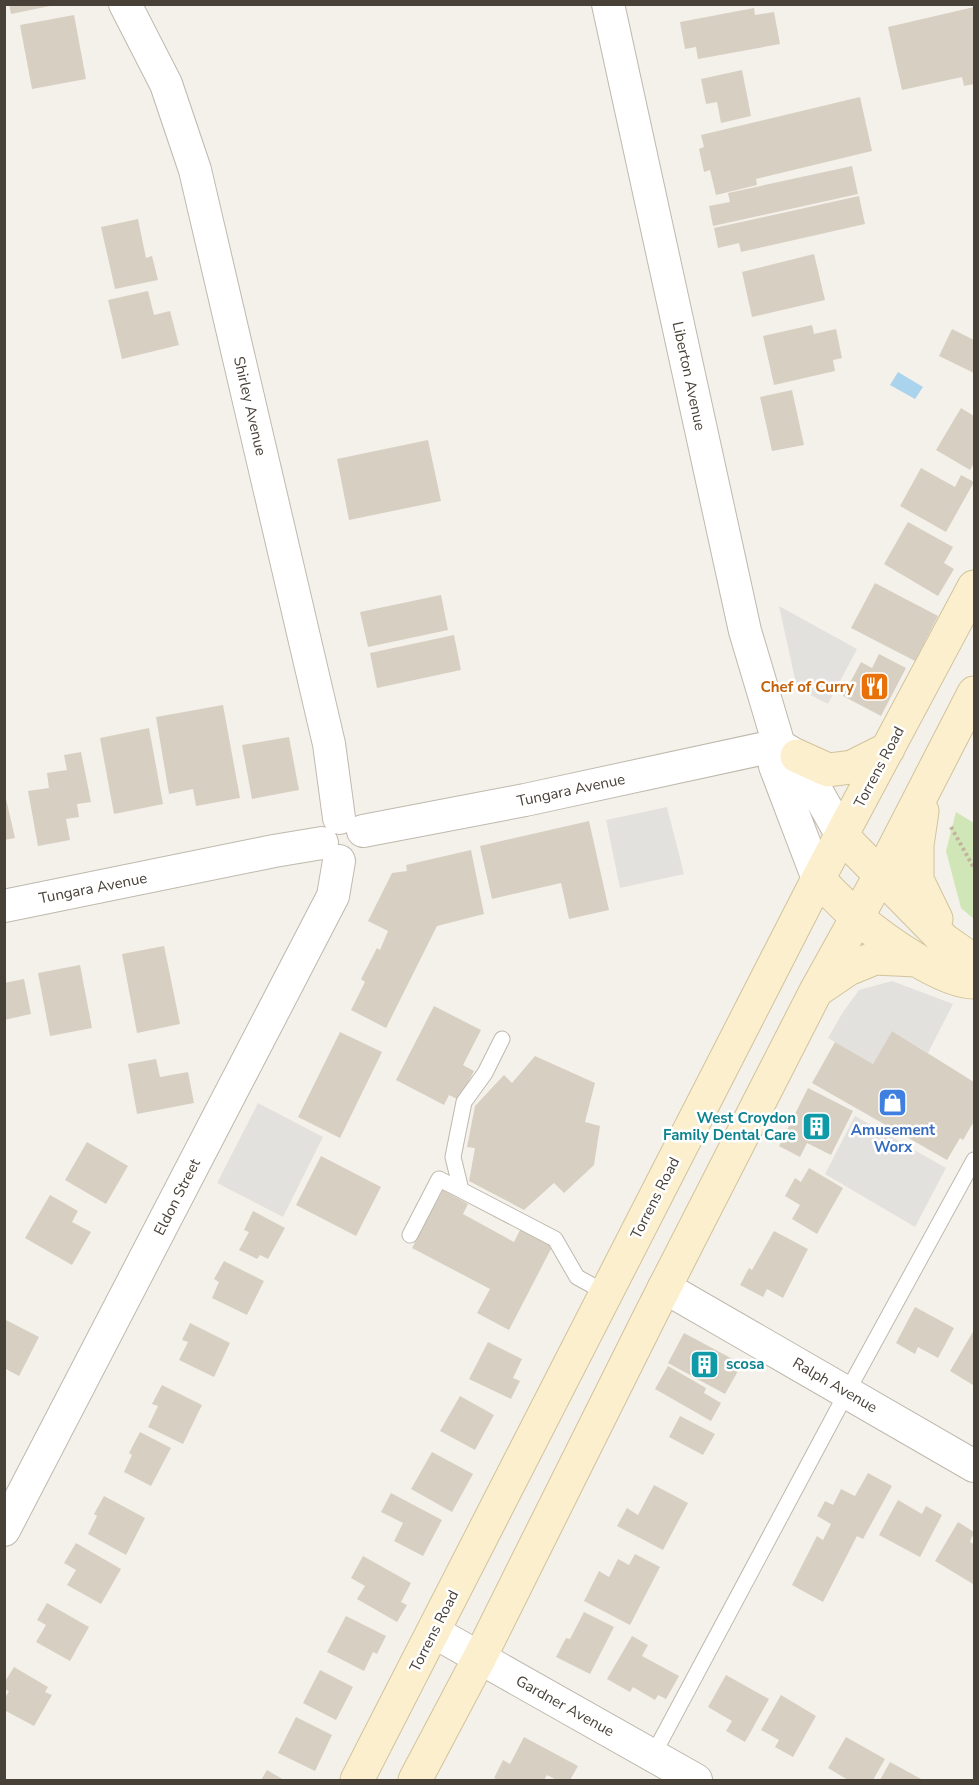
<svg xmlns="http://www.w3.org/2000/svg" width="979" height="1785" font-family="'Nunito Sans',sans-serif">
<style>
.green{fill:#d1e6b6}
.parking{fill:#e3e1de}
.water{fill:#aad3ed}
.building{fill:#d8cfc3}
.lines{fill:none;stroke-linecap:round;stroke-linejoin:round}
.lane-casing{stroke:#bfb8ad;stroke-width:17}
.street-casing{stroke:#bfb8ad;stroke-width:34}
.secondary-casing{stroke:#d1c39c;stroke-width:35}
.path{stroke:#c0b49f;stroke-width:4;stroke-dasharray:3 3;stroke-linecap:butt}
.lane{stroke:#fff;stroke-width:15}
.street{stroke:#fff;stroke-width:32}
.secondary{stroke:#fcefcd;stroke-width:33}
.labels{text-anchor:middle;stroke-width:5;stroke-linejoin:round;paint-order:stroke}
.street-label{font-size:15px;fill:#484138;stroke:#fff}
.food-label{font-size:15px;font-weight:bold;fill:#c56008;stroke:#fff;text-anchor:end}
.culture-label{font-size:15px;font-weight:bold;fill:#0d838f;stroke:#fff;text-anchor:end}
.shop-label{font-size:15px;font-weight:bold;fill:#366cbe;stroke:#fff}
</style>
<rect width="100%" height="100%" fill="#f4f1ea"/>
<path class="green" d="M956 812 974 823V919L961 908 946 851Z"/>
<path class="parking" d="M779 606 857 649 828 704 797 688Z
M667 807 684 874 620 888 606 820Z
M892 981 953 1004 928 1053 892 1031 873 1064 828 1038 843 1012 859 990Z
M258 1103 323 1137 283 1217 217 1183Z
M855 1116 946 1168 915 1227 825 1174Z"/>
<path class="water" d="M898 372 923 387 915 399 890 385Z"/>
<path class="building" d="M9 4H50V6L11 14Z
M974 7V84L964 86 962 77 902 90 888 27Z
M754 8 755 15 774 12 780 44 698 59 696 47 685 49 680 22Z
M74 15 86 79 32 89 20 25Z
M742 70 751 116 721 123 717 102 706 104 701 79Z
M860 97 872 151 756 179 757 185 716 195 710 170 704 172 699 149 704 147 701 135Z
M852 166 858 194 713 226 709 206 730 202 728 193Z
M859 196 865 224 741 252 739 243 718 248 714 228Z
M138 219 146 258 152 256 158 280 115 289 101 227Z
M814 254 825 300 752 317 742 272Z
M148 291 154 315 170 311 179 345 122 359 108 300Z
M812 325 814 334 836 329 842 358 833 360 835 371 774 385 763 336Z
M952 329 974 340V373L939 356Z
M792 390 804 445 772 451 760 397Z
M961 408 974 416V463L970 470 936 450Z
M428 440 441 501 349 520 337 459Z
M921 468 955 487 961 475 974 482 946 532 900 506Z
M908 522 953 547 944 563 954 569 938 596 884 564Z
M875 583 938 616 915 661 851 628Z
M441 595 448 630 368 647 360 612Z
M454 635 461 670 377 688 370 653Z
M879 654 906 668 881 716 843 696 861 662 872 668Z
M223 705 240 798 196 806 193 789 169 794 156 717Z
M149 728 163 804 114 814 100 738Z
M289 737 299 790 252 799 242 745Z
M81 752 91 802 77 804 79 817 66 819 70 840 38 846 28 791 49 788 47 773 67 770 64 755Z
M4 790 15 838 4 840Z
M589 821 609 910 569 919 561 883 492 899 480 846Z
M471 850 484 914 437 926 386 1028 351 1010 365 982 361 979 377 948 380 950 388 931 368 921 392 873 407 871 406 865Z
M164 946 180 1024 137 1033 122 954Z
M80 965 92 1028 50 1036 38 973Z
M24 979 31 1014 4 1020V983Z
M434 1006 481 1030 463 1065 474 1071 459 1100 449 1095 444 1105 396 1080Z
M892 1031 974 1082V1124L973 1123 963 1140 960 1138 947 1160 812 1083 835 1042 873 1064Z
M340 1032 382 1052 340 1138 298 1117Z
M535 1056 595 1083 585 1122 600 1126 594 1165 564 1193 554 1183 524 1210 469 1181 475 1148 467 1147 475 1106 504 1075 512 1083Z
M156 1059 160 1077 188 1072 194 1103 137 1114 128 1064Z
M808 1088 853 1111 831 1155 807 1143 800 1157 779 1146Z
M87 1142 128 1166 106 1204 65 1180Z
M321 1156 381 1187 356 1236 296 1205Z
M809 1168 843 1188 817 1234 792 1219 800 1205 785 1196 795 1178 801 1182Z
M443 1190 468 1204 463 1214 514 1242 521 1228 553 1245 509 1330 477 1313 490 1289 412 1248Z
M50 1195 78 1211 72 1222 91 1232 72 1265 25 1238Z
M253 1211 285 1228 268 1259 260 1255 257 1259 239 1250 249 1232 244 1230Z
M774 1231 808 1249 783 1298 767 1289 763 1297 740 1285 749 1268 752 1270Z
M224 1261 264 1281 247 1315 212 1298 219 1282 214 1279Z
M915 1307 954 1328 938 1358 918 1347 915 1354 896 1343Z
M4 1319 39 1337 19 1376 4 1368Z
M190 1323 230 1343 214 1377 179 1360 188 1342 182 1340Z
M974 1330V1383L973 1385 950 1371Z
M684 1333 742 1364 725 1394 668 1363Z
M488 1342 522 1359 513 1378 520 1381 511 1399 469 1379Z
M668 1366 706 1388 704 1393 721 1403 711 1421 655 1389Z
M162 1385 202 1405 183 1444 148 1427 158 1406 152 1404Z
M460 1396 494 1415 475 1450 440 1431Z
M680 1416 715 1434 703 1455 669 1437Z
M140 1432 171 1448 151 1486 124 1472 132 1455 129 1453Z
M432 1452 473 1474 452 1512 411 1489Z
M868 1473 892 1486 863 1539 857 1536 823 1602 792 1585 817 1536 823 1540 831 1524 817 1516 825 1501 833 1505 841 1489 855 1496Z
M654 1485 688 1503 663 1550 617 1526 627 1508 638 1515Z
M391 1493 442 1520 423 1556 394 1541 403 1523 381 1512Z
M104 1496 145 1518 126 1555 88 1534 97 1516 94 1514Z
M898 1500 922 1514 926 1506 942 1515 920 1557 879 1535Z
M958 1522 974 1532 970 1542 974 1544 973 1584 935 1561Z
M76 1543 121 1569 101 1604 67 1585 76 1570 64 1563Z
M635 1554 660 1567 630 1625 584 1601 599 1571 609 1577 618 1559 629 1565Z
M363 1556 411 1583 401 1602 407 1605 397 1622 357 1599 365 1586 351 1578Z
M47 1603 89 1627 70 1661 36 1642 46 1625 37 1620Z
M584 1612 614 1627 590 1674 556 1657 566 1638 570 1639Z
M346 1616 386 1636 377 1654 373 1652 364 1671 327 1652Z
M632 1636 648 1645 642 1656 679 1676 666 1699 658 1695 655 1700 633 1687 630 1692 607 1679Z
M14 1667 48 1687 45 1692 52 1695 34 1726 4 1710V1700L9 1691 4 1689V1683Z
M320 1670 353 1687 336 1720 303 1703Z
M726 1675 769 1699 745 1742 726 1731 732 1721 708 1707Z
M781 1695 816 1716 793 1757 775 1747 779 1740 761 1730Z
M296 1717 332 1735 315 1771 278 1753Z
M524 1737 578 1766 570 1780H557L547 1775 544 1780H499L494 1778 503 1760 510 1764Z
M846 1737 885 1759 873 1780H848L828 1768Z
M890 1762 923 1780H880Z
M267 1770 284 1780H261Z"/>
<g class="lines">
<defs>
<path id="lane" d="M502 1039 485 1073 464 1102 453 1157 461 1190 555 1239 577 1277 606 1293
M410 1235 439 1179 461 1190
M653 1755 847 1392 974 1160"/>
<path id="street" d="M125 4 166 84 195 170 329 744 339 818
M608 4 745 631 779 745 775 766 818 879
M785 749 797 756 842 836
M363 831 525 800 779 745
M4 906 274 851 322 843
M664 1287 974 1466
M4 1530 333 896 339 861
M434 1632 696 1780"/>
<path id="secondary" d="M797 756 828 770 852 767 888 749
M922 811 917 845V880L936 919
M842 836 944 940 974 961
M818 879C831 892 844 906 858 918 883 939 942 982 974 982
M820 988 848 969 875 958 916 960
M357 1780 818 879 974 587
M415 1780 480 1657 651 1314 816 991 881 874 974 693"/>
</defs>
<use href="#lane" class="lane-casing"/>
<use href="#street" class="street-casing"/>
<use href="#secondary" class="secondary-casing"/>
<path class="path" d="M951 827 974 868"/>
<use href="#lane" class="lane"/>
<use href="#street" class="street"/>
<use href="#secondary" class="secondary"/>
</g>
<defs>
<symbol id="restaurant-square" viewBox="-11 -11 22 22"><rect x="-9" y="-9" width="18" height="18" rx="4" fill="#e8710a" stroke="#fff"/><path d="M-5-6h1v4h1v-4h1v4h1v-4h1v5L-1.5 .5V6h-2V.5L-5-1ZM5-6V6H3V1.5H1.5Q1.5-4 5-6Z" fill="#fff"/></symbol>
<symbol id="shop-square" viewBox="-11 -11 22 22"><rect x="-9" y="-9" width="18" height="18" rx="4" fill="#3f7fe0" stroke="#fff"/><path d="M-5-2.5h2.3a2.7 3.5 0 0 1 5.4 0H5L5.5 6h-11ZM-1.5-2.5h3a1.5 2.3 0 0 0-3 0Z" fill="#fff"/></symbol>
<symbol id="building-square" viewBox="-11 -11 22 22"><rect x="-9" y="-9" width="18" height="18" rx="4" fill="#0f9aa8" stroke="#fff"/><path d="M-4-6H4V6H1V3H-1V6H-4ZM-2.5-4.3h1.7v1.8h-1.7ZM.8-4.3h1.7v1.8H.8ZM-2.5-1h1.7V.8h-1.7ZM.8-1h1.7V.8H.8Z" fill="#fff"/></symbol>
</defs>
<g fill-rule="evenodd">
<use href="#restaurant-square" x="858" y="670" width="33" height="33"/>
<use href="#shop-square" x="876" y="1086" width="33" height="33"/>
<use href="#building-square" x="800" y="1110" width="33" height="33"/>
<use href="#building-square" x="688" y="1348" width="33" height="33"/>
</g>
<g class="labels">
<g class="street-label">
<text transform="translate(689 376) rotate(78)" y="5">Liberton Avenue</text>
<text transform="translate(250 406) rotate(77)" y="5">Shirley Avenue</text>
<text transform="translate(879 767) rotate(-62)" y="5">Torrens Road</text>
<text transform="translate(571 790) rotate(-12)" y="5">Tungara Avenue</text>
<text transform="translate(93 888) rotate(-11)" y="5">Tungara Avenue</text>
<text transform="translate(177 1197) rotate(-63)" y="5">Eldon Street</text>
<text transform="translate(655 1198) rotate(-63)" y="5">Torrens Road</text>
<text transform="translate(835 1385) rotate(30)" y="5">Ralph Avenue</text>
<text transform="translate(434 1631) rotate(-63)" y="5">Torrens Road</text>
<text transform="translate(565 1706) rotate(29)" y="5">Gardner Avenue</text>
</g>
<g class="food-label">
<text x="854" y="692">Chef of Curry</text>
</g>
<g class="culture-label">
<text x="796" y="1123">West Croydon<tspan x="796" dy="17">Family Dental Care</tspan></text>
<text x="726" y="1369" text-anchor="start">scosa</text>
</g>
<g class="shop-label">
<text x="893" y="1135">Amusement<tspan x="893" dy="17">Worx</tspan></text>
</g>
</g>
<rect width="979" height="1785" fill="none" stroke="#484138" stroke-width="12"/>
</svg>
